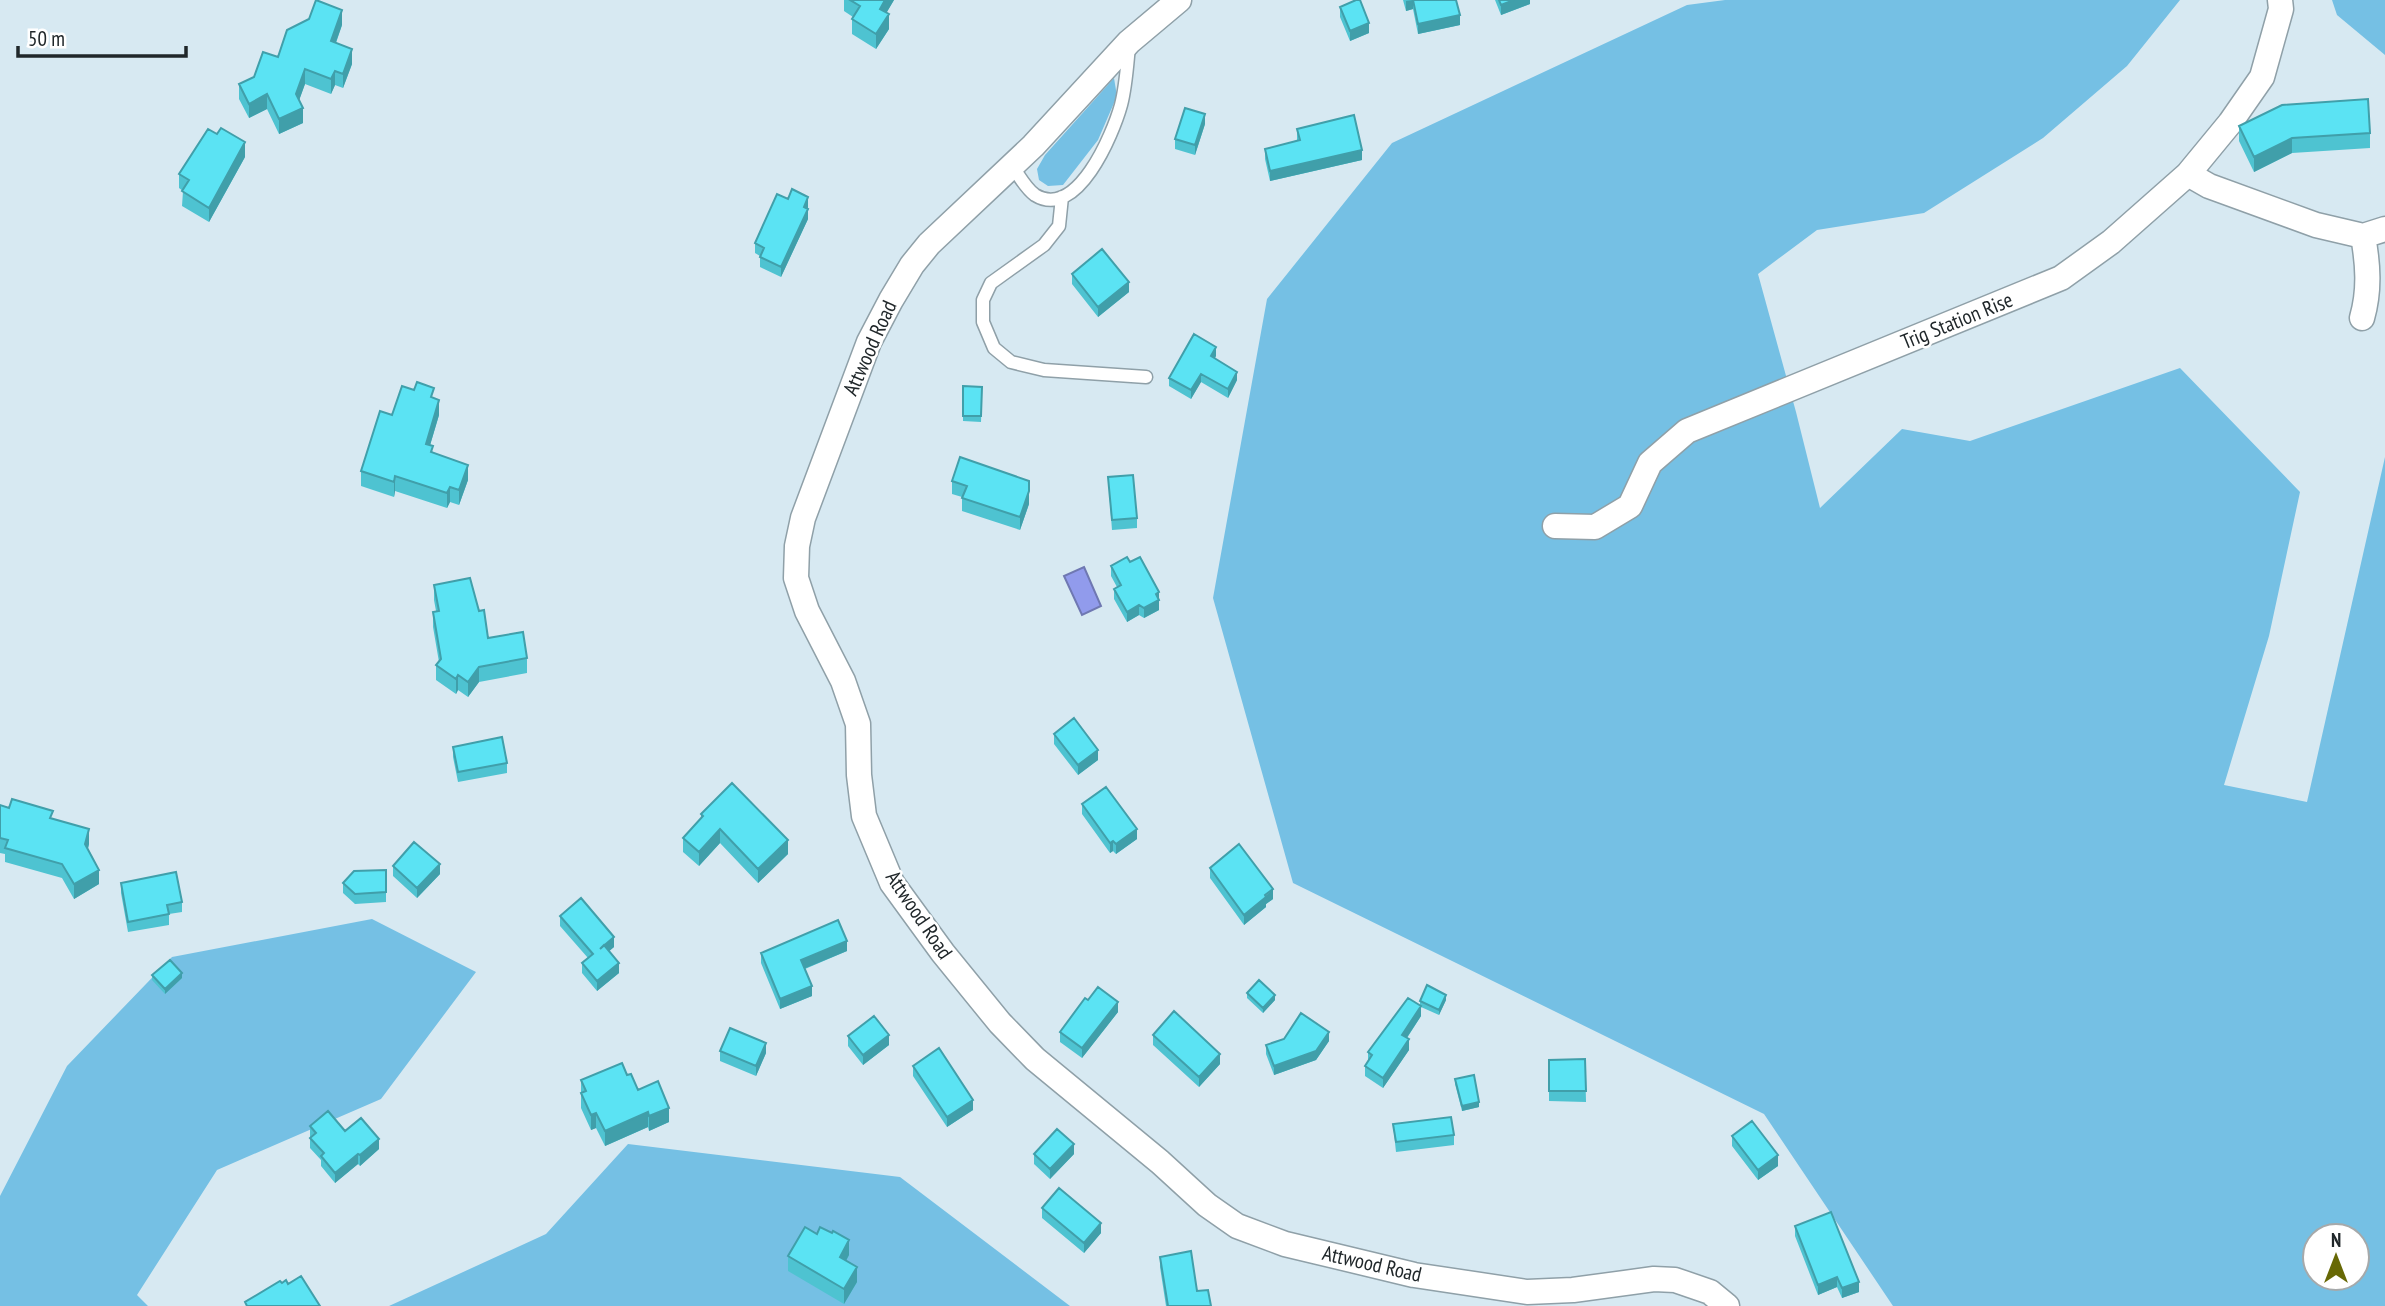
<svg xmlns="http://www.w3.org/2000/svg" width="2385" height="1306" font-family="'PT Sans Narrow',sans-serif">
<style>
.green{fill:#75c0e4;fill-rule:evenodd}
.water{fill:#919bec;stroke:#6f78b2;stroke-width:2}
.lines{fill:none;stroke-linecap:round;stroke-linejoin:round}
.service-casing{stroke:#8fa0a8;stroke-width:15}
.minor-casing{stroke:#8fa0a8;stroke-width:27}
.service{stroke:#fff;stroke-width:12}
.minor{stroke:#fff;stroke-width:24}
.wall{fill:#4ec3d1}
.shaded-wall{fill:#409faa}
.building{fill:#5be3f3;stroke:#409faa;stroke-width:2}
.labels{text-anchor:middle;stroke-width:5;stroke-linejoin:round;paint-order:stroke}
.street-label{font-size:21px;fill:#20272a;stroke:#fff}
</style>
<rect width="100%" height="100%" fill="#d7e9f2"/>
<path class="green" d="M1725 0H2180L2127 66 2043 138 1924 213 1817 230 1758 274 1796 412 1820 508 1902 429 1970 441 2180 368 2300 492 2269 636 2224 785 2307 802 2385 457V1306H1893L1764 1114 1293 883 1213 598 1267 299 1392 143 1687 5ZM2315 1236H2357V1278H2315Z
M2332 0H2385V55L2337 15Z
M1114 78 1117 96 1098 140 1063 185 1048 186 1039 180 1037 169 1045 155Z
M372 919 476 972 381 1099 217 1170 137 1295 148 1306H0V1196L67 1066 172 957Z
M628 1144 900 1177 1070 1306H389L546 1234Z"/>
<path class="water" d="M1084 567 1101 606 1082 615 1064 576Z"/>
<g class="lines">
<defs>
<path id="service" d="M1012 166C1019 175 1025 188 1035 195 1077 221 1113 134 1121 105 1126 86 1127 66 1129 46
M1062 197 1059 226 1044 245 991 283 983 300V322L994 348 1011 362 1044 370 1146 377"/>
<path id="minor" d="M1179 0 1129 42 1033 146 929 244 912 265 891 300 869 342 803 518 797 546 796 578 807 611 843 681 858 724 859 775 864 816 892 883 943 953 1000 1023 1035 1059 1160 1162 1207 1205 1237 1226 1285 1244 1414 1275 1527 1292 1573 1290 1654 1279 1675 1280 1710 1292 1727 1306
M2188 174 2209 186 2316 225 2363 236 2385 229
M2362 318C2370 290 2368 264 2363 236
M1555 526 1595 527 1630 506 1650 463 1687 431 2061 278 2111 242 2188 174 2230 123 2262 77 2281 9 2280 0"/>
</defs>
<use href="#service" class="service-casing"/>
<use href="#minor" class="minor-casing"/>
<use href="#service" class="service"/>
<use href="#minor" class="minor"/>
</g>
<path class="wall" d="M844 0H894L886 13 889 29 876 49 852 34V19L853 17 844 11Z
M1403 0H1456L1460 25 1418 34 1413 9 1406 11Z
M1495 0H1530V4L1501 15Z
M1340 7 1369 33 1350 41 1340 17Z
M342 25 336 43 352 64 343 88 335 85 331 94 305 84 299 100 303 123 279 134 267 109 249 118 239 99V84L254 77 278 57Z
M1205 124 1195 155 1175 149V139Z
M2239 126 2370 133V148L2292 153 2254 172 2239 141Z
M1297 129 1362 160 1270 181 1265 159V149L1297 141Z
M245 157 209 222 182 206 183 191 179 188V174Z
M788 199 808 207V219L781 277 760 267V256L755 253V243Z
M1072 274 1129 292 1098 317 1072 284Z
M1216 356 1215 358 1237 380 1228 398 1201 382 1191 399 1169 386V378Z
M963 386 982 387 981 422 963 421Z
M434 398 439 415 430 445 433 453 468 480 459 505 450 502 447 508 395 491 394 497 361 486V471L392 415Z
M1108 477 1137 518V528L1112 530Z
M952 481 1029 504 1020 530 962 511V497L952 494Z
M1130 562 1159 592V610L1144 618 1139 615 1127 622 1114 599V589L1117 587 1111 576V566Z
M434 585 479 611 488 638 527 658V673L479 682 468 697 458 690 456 694 436 680V665L439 662 433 627V612L436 611 434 600Z
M1054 734 1098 760 1078 775 1054 744Z
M453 747 507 763V773L458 782 453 757Z
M1082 804 1137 839 1116 854 1113 851 1110 853 1082 814Z
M0 805 53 819 89 844 88 849 99 884 74 899 62 878 5 862V854L0 853Z
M701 814 788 854 758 883 720 843 699 866 683 852V838L701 818Z
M393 866 440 874 417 898 393 876Z
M1210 868 1273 899 1266 904V907L1244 925 1210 878Z
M386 870V902L355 904 343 893V883Z
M121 883 182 902V912L169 914V925L128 932 121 893Z
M560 916 614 947 609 951 619 973 597 991 582 973V963L588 958 560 926Z
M847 951 805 969 812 996 780 1009 761 963V953Z
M152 975 182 978 165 994 152 980Z
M1247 993 1275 1000 1263 1013 1247 998Z
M1088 1000 1118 1012 1082 1058 1060 1042V1032Z
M1446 1000 1439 1015 1421 1007V1016L1407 1038 1409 1050 1383 1088 1365 1076V1066L1368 1061V1052L1420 1005V1001Z
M1153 1035 1220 1064 1199 1087 1153 1045Z
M848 1036 889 1045 863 1065 848 1046Z
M1329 1041 1316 1060 1274 1075 1266 1054V1045Z
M720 1051 766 1053 756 1076 720 1061Z
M1585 1059 1586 1102 1549 1101V1060Z
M913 1066 973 1110 947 1127 913 1076Z
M627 1075 638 1090 669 1122 649 1131 648 1127 605 1146 596 1128 591 1130 581 1108V1080Z
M1455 1079 1479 1107 1462 1111 1455 1084Z
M1393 1124 1454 1135V1145L1396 1152Z
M310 1126 345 1131 379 1149 360 1166 358 1164 335 1183 321 1166V1160L310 1148Z
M1732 1136 1778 1166 1758 1180 1732 1146Z
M1034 1154H1074L1050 1179 1034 1164Z
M1042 1208 1101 1233 1084 1253 1042 1218Z
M1795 1226 1859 1292 1842 1298 1837 1287 1818 1295 1795 1236Z
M849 1255 846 1261 857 1282 844 1304 788 1271V1256Z
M1160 1257 1197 1291 1211 1306H1166L1160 1267Z"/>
<path class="shaded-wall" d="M885 0H894L880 24V9Z
M1413 0V9L1406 11V1Z
M1514 0H1530V4L1501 15V5Z
M342 10V25L331 56V41Z
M889 14V29L876 49V34Z
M1460 15V25L1418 34V24Z
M1369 23V33L1350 41V31Z
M352 49V64L343 88V74Z
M305 69V84L296 109V94Z
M335 71V85L331 94V79Z
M267 94V109L249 118V104Z
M303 108V123L279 134V119Z
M1205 114V124L1195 155V145Z
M2292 138V153L2254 172V157Z
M245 142V157L209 222V208Z
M1362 150V160L1270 181V171Z
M808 197V207L804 216 808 209V219L781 277V267Z
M1129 282V292L1098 317V307Z
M1216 347V356L1211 365V356Z
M1237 372V380L1228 398V389Z
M1201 374V382L1191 399V390Z
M439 400V415L426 459V444Z
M468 465V480L459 505V490Z
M395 476V491L394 497V482Z
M450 487V502L447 508V493Z
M1029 491V504L1020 530V517Z
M1159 592V610L1144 618V608L1156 594Z
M1139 605V615L1127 622V612Z
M479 667V682L468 697V682Z
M458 675V690L456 694V679Z
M1098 750V760L1078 775V765Z
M89 829V844L85 859V844Z
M720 829V843L699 866V852Z
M1137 829V839L1116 854V844Z
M788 840V854L758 883V869Z
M1113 841V851L1110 853V843Z
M440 864V874L417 898V888Z
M99 870V884L74 899V884Z
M1273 889V899L1266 904V907L1244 925V915Z
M614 937V947L600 959V949Z
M847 941V951L801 970V960Z
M619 963V973L597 991V981Z
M182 973V978L165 994V989Z
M812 986V996L780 1009V999Z
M1275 995V1000L1263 1013V1008Z
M1446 995V1000L1439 1015V1010Z
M1118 1002V1012L1082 1058V1048Z
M1421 1006V1016L1402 1045V1035Z
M1329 1032V1041L1316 1060 1274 1075V1066Z
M889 1035V1045L863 1065V1055Z
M1409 1039V1050L1383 1088V1078Z
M766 1043V1053L756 1076V1066Z
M1220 1054V1064L1199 1087V1077Z
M973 1100V1110L947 1127V1117Z
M1479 1102V1107L1462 1111V1106Z
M669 1108V1122L649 1131V1116Z
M648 1112V1127L605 1146V1131Z
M596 1113V1128L591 1130V1115Z
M379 1139V1149L360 1166V1155Z
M1074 1144V1154L1050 1179V1169Z
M358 1154V1164L335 1183V1173Z
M1778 1155V1166L1758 1180V1170Z
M1101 1223V1233L1084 1253V1243Z
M849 1240V1255L840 1272V1257Z
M857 1267V1282L844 1304V1289Z
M1837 1277V1287L1818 1295V1285Z
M1859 1282V1292L1842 1298V1288Z"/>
<path class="building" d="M316 0 342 10 331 41 352 49 343 74 335 71 331 79 305 69 296 94 303 108 279 119 267 94 249 104 239 84 254 77 263 52 278 57 287 30 309 19Z
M850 0H885L880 9 889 14 876 34 852 19 860 6Z
M1356 0H1360L1369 23 1350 31 1340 7Z
M1413 0H1456L1460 15 1418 24Z
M1499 0H1514L1501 5Z
M2368 99 2370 133 2292 138 2254 157 2239 126 2282 105Z
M1185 108 1205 114 1195 145 1175 139Z
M1354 115 1362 150 1270 171 1265 149 1300 140 1297 129Z
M221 128 245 142 209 208 182 191 189 180 179 174 208 129 217 134Z
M792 189 808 197 804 207 808 209 781 267 760 257 764 248 755 243 777 194 788 199Z
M1102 249 1129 282 1098 307 1072 274Z
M1194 334 1216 347 1211 356 1237 372 1228 389 1201 374 1191 390 1169 378Z
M417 382 434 388 431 397 439 400 426 444 433 446 431 452 468 465 459 490 450 487 447 493 395 476 394 482 361 471 380 411 392 415 402 386 414 390Z
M963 386 982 387 981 416H963Z
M960 457 1029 481V491L1020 517 962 498 967 486 952 481Z
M1133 475 1137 518 1112 520 1108 477Z
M1127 557 1130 562 1140 557 1159 592 1156 594 1159 600 1144 608 1139 605 1127 612 1114 589 1121 585 1111 566Z
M470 578 479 611 484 610 488 638 523 632 527 658 479 667 468 682 458 675 456 679 436 665 441 659 433 612 439 611 434 585Z
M1074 718 1098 750 1078 765 1054 734Z
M502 737 507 763 458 772 453 747Z
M732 783 788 840 758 869 720 829 699 852 683 838 703 816 701 814Z
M1106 787 1137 829 1116 844 1113 841 1110 843 1082 804Z
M12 799 53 811 50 818 89 829 85 844 99 870 74 884 62 864 5 848 8 840 0 838V805L9 808Z
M414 842 440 864 417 888 393 866Z
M1239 844 1273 889 1265 895 1266 897 1244 915 1210 868Z
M386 870V892L355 894 343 883 354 871Z
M176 872 182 902 167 905 169 914 128 922 121 883Z
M581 898 614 937 600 949 604 945 619 963 597 981 582 963 593 954 560 916Z
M838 920 847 941 801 960 812 986 780 999 761 953Z
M170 960 182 973 165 989 152 975Z
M1259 980 1275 995 1263 1008 1247 993Z
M1427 985 1446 995 1439 1010 1420 1001Z
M1098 987 1118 1002 1082 1048 1060 1032 1085 998 1088 1000Z
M1408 998 1421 1006 1402 1035 1409 1039 1383 1078 1365 1066 1372 1055 1368 1052Z
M1174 1011 1220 1054 1199 1077 1153 1035Z
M1301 1013 1329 1032 1316 1051 1274 1066 1266 1045 1284 1039Z
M874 1016 889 1035 863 1055 848 1036Z
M730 1028 766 1043 756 1066 720 1051Z
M939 1048 973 1100 947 1117 913 1066Z
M1585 1059 1586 1091H1549V1060Z
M622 1063 627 1075 631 1074 638 1090 658 1081 669 1108 649 1116 648 1112 605 1131 596 1113 591 1115 581 1093 586 1091 581 1080Z
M1474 1075 1479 1102 1462 1106 1455 1079Z
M328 1111 345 1131 361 1118 379 1139 360 1155 358 1154 335 1173 321 1156 324 1153 310 1138 316 1133 310 1126Z
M1451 1117 1454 1135 1396 1142 1393 1124Z
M1752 1121 1778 1155 1758 1170 1732 1136Z
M1057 1129 1074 1144 1050 1169 1034 1154Z
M1059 1188 1101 1223 1084 1243 1042 1208Z
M1831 1212 1859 1282 1842 1288 1837 1277 1818 1285 1795 1226Z
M805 1227 817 1234 820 1227 832 1233 833 1231 849 1240 840 1257 857 1267 844 1289 788 1256Z
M1191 1251 1197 1291 1208 1290 1211 1306H1168L1160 1257Z
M301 1276 320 1306H247L245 1302 280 1281 282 1283 286 1280 288 1284Z"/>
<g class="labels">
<g class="street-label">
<text transform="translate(1957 321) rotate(-22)" y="7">Trig Station Rise</text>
<text transform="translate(870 348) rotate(-66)" y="7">Attwood Road</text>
<text transform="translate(919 915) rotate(56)" y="7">Attwood Road</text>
<text transform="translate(1372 1264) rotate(13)" y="7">Attwood Road</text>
</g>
</g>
<g transform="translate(2336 1257)"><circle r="33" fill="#ffffff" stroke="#a6a9aa" stroke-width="2"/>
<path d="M0-5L12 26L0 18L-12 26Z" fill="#676805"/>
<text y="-10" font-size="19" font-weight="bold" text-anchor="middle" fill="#20272a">N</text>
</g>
<path d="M18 46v10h168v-10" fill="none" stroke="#20272a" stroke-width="3.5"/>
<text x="28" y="46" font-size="21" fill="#20272a" stroke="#ffffff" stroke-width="5" paint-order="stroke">50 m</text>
</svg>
